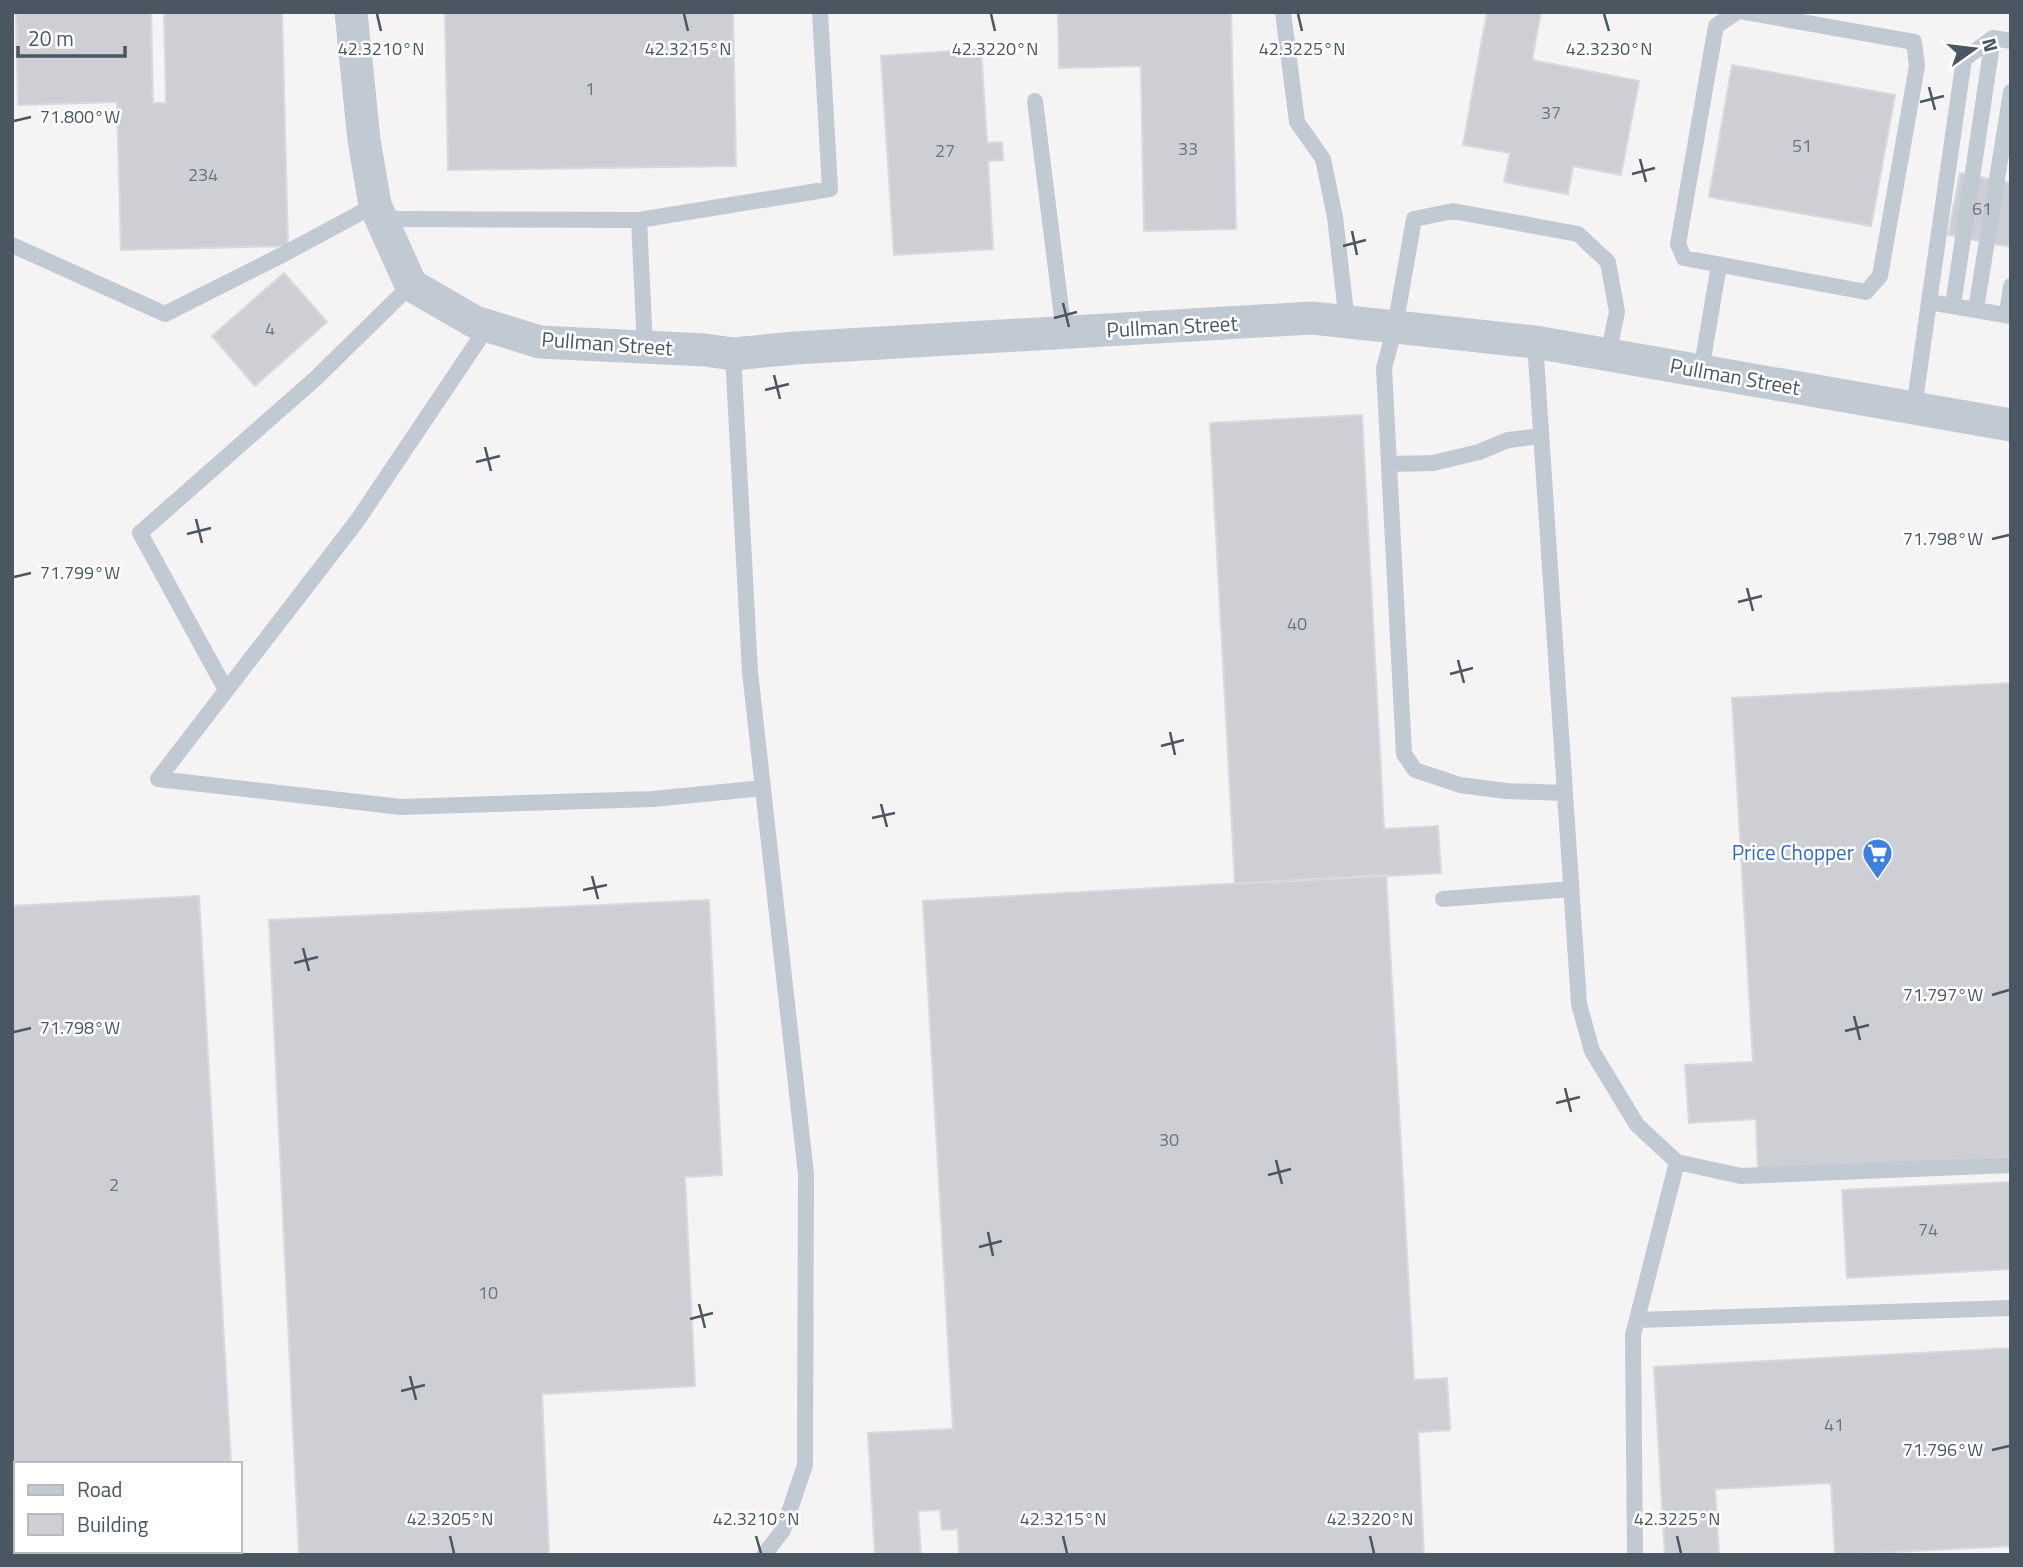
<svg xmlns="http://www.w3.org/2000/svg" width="2023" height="1567" font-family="'Titillium Web',sans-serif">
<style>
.building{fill:#cdcfd5;stroke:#d7d9de;stroke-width:2}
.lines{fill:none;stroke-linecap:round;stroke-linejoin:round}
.service{stroke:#c1cad2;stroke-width:16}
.minor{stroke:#c1cad2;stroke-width:33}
.ticks{fill:none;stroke:#4a5661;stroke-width:2.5}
.labels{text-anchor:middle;stroke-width:5;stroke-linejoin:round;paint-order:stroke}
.number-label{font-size:18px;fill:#6b747e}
.street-label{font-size:21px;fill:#4a5661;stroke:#fff}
.shop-label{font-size:21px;fill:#366cbe;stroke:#fff;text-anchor:end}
.ticks-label{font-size:18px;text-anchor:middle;fill:#4a5661;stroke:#fff;stroke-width:5;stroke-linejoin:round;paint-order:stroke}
</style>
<rect width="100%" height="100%" fill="#f5f3f3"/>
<path class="building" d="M16 12H151L153 103H166L164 12H282L288 246 121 250 117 102 18 105Z
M445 12H733L736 166 448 170Z
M1058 12H1231L1236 229 1144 231 1141 66 1059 68Z
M1487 12H1541L1532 60 1639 81 1621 175 1573 166 1568 194 1504 182 1510 153 1463 145Z
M981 49 987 143 1002 142 1003 160 988 161 993 249 894 255 881 56Z
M1732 65 1895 95 1871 226 1709 197Z
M1960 173 2011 183V247L1948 235Z
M284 273 327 322 255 386 212 336Z
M1362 415 1384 829 1438 826 1441 873 1235 884 1210 423Z
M2011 683V1157L1758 1171 1756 1119 1689 1123 1685 1065 1753 1062 1732 698Z
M1386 875 1414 1380 1447 1378 1450 1430 1418 1432 1424 1555H959L958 1529 942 1530 940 1510 918 1511 921 1555H875L868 1433 953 1429 923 901Z
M199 896 231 1464H16V1551H235L236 1555H12V906Z
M709 900 722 1175 685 1177 695 1386 542 1394 549 1555H299L269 920Z
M2011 1182V1269L1847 1278 1842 1190Z
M2011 1348V1546L1835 1555 1831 1483 1715 1489 1719 1555H1665L1654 1367Z"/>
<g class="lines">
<path class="service" d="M1283 12 1297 122 1323 159 1335 217 1347 322
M1737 12 1716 26 1678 244 1684 258 1866 292 1880 276 1917 66 1914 42 1745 12
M2011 41 1993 38 1964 59 1929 302 2011 316
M1035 101 1064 333
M380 219 639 220 645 347
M639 220 830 189 820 12
M12 245 165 314 282 255 375 205
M1953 305 1993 38
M1976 309 2011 92
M2007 315 2011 286
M488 326 357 521 158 779 401 807 653 799 763 788
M1535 342 1579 1004 1592 1051 1637 1125 1677 1162 1741 1176 2011 1165
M733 354 750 672 806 1174 805 1465 783 1530 764 1555
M1701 371 1719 265
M1914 408 1929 302
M1389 464 1433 463 1479 452 1508 440 1541 436
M226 690 140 533 315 379 411 285
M1565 793 1506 791 1460 785 1415 770 1404 754 1384 368 1395 327 1414 219 1453 211 1578 234 1608 262 1617 312 1608 355
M1443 899 1571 889
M1637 1320 2011 1308
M1635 1555 1633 1335 1677 1162"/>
<path class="minor" d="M351 12 364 140 375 205 411 285 475 322 540 342 705 350 733 354 795 348 1312 318 1535 342 2011 425"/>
</g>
<path class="ticks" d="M377 14 381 31M684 14 688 31M991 14 995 31M1298 14 1302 31M1604 14 1609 31M1929 87 1935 110M1920 102 1944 96M14 121 31 117M1640 159 1646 182M1632 174 1655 168M1352 231 1357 255M1343 246 1366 240M1063 303 1069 327M1054 318 1077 312M774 375 780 399M765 390 789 384M485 447 491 471M476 462 500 456M196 519 202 543M187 534 211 528M1992 539 2009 535M14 577 31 573M1747 588 1753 611M1738 602 1762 596M1458 660 1464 683M1450 674 1473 668M1170 732 1175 755M1161 746 1184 740M881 804 887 827M872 818 895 813M592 876 598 899M583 890 607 885M303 948 309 971M294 963 318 957M1992 995 2009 990M1854 1016 1860 1040M1845 1031 1869 1025M14 1032 31 1028M1565 1088 1571 1112M1556 1103 1580 1097M1276 1160 1282 1184M1268 1175 1291 1169M988 1232 993 1256M979 1247 1002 1241M699 1304 705 1328M690 1319 713 1313M410 1376 416 1400M401 1391 425 1385M1992 1450 2009 1446M450 1536 454 1553M756 1536 761 1553M1063 1536 1067 1553M1370 1536 1374 1553M1677 1536 1681 1553"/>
<defs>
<symbol id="supermarket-pin" viewBox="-11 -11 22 30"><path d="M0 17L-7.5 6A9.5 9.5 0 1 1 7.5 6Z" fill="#3f7fe0" stroke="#fff"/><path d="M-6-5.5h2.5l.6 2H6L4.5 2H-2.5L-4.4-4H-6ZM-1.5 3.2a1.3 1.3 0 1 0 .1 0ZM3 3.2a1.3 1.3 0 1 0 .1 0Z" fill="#fff"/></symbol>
</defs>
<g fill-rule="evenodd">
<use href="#supermarket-pin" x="1860" y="836" width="35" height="47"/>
</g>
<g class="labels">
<g class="number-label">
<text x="590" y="95">1</text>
<text x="1551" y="119">37</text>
<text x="1802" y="152">51</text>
<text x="1188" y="155">33</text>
<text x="945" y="157">27</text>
<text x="203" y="181">234</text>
<text x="1982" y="215">61</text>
<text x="270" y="335">4</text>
<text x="1297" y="630">40</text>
<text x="1169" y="1146">30</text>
<text x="114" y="1191">2</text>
<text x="1928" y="1236">74</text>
<text x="488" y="1299">10</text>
<text x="1834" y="1431">41</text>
</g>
<g class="street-label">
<text transform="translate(1172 327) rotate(-3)" y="7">Pullman Street</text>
<text transform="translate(607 344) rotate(4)" y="7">Pullman Street</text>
<text transform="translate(1735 377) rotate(10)" y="7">Pullman Street</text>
</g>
<g class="shop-label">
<text x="1854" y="860">Price Chopper</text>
</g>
</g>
<g class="ticks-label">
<text x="381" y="55">42.3210°N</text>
<text x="688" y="55">42.3215°N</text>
<text x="995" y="55">42.3220°N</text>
<text x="1302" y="55">42.3225°N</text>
<text x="1609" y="55">42.3230°N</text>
<text x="80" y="123">71.800°W</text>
<text x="1943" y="545">71.798°W</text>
<text x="80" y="579">71.799°W</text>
<text x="1943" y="1001">71.797°W</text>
<text x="80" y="1034">71.798°W</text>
<text x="1943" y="1456">71.796°W</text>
<text x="450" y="1525">42.3205°N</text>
<text x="756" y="1525">42.3210°N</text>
<text x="1063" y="1525">42.3215°N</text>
<text x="1370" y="1525">42.3220°N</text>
<text x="1677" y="1525">42.3225°N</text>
</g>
<rect width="2023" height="1567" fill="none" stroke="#4a5661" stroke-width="28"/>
<rect x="14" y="1462" width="228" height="91" fill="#ffffff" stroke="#b7bbc0" stroke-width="2"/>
<rect x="28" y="1485" width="35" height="10" fill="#c1cad2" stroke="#b7bbc0" stroke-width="2"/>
<text x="77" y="1497" font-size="21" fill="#4a5661">Road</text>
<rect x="28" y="1514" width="35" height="21" fill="#cdcfd5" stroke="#b7bbc0" stroke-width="2"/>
<text x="77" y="1532" font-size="21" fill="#4a5661">Building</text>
<g transform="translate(1974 49) rotate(76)" stroke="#ffffff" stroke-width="5" paint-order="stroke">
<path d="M0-5L12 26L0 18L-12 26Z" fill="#4a5661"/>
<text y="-10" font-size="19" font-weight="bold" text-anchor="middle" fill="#4a5661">N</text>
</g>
<path d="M18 46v10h107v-10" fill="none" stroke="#4a5661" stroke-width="3.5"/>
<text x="28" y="46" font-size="21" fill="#4a5661" stroke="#ffffff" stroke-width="5" paint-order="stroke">20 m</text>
</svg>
